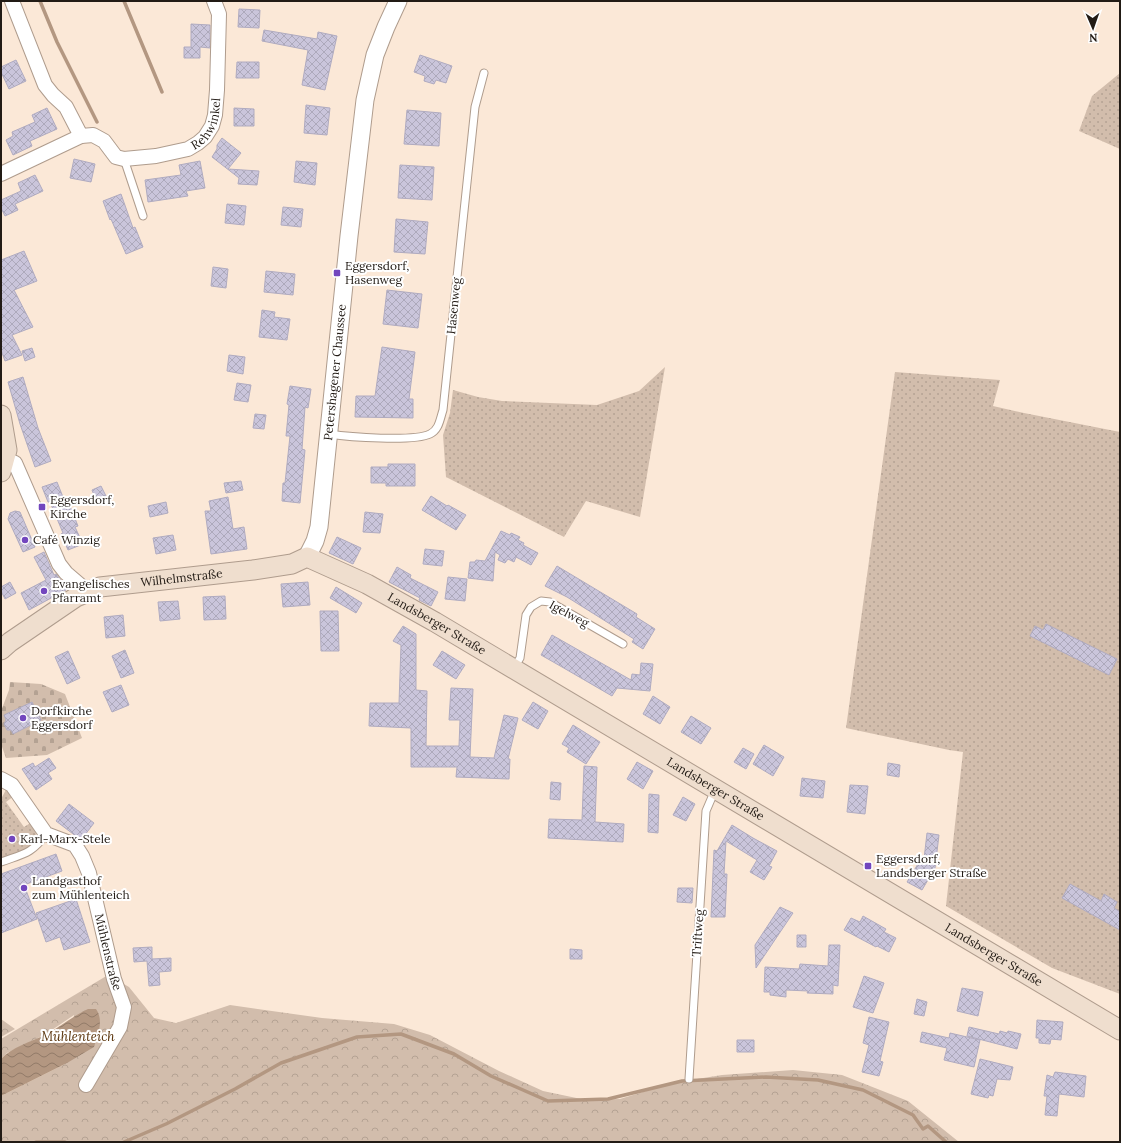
<svg xmlns="http://www.w3.org/2000/svg" width="1121" height="1143" font-family="Lora,serif">
<style>
.grass{fill:url(#grass-dots)}
.forest{fill:url(#forest-crowns)}
.cemetery{fill:url(#cemetery-stones)}
.water{fill:url(#water-waves)}
.lines{fill:none;stroke-linecap:round;stroke-linejoin:round}
.stream{stroke:#b39781;stroke-width:3.5}
.building{fill:url(#building-cross-hatch);stroke:#b0abc0}
.service-casing{stroke:#af9c8d;stroke-width:9}
.minor-casing{stroke:#af9c8d;stroke-width:16}
.tertiary-casing{stroke:#af9c8d;stroke-width:19}
.secondary-casing{stroke:#af9c8d;stroke-width:21}
.service{stroke:#fff;stroke-width:7}
.minor{stroke:#fff;stroke-width:14}
.tertiary{stroke:#fff;stroke-width:17}
.secondary{stroke:#efdece;stroke-width:19}
.poi-dot{fill:#7246be;stroke:#fff;stroke-width:1.5}
.labels{text-anchor:middle;stroke-width:4;stroke-linejoin:round;paint-order:stroke}
.street-label{font-size:12px;fill:#221b15;stroke:#fff}
.poi-label{font-size:12px;fill:#221b15;stroke:#fff;text-anchor:start}
.water-label{font-size:13px;font-style:italic;fill:#59330a;stroke:#fff}
</style>
<defs>
<pattern id="grass-dots" width="8" height="8" patternUnits="userSpaceOnUse"><rect width="8" height="8" fill="#d2bdac"/><path d="M2 2h.1M6 6h.1" fill="none" stroke="#b4a293" stroke-width="1.8" stroke-linecap="round"/></pattern>
<pattern id="forest-crowns" width="20" height="18" patternUnits="userSpaceOnUse"><rect width="20" height="18" fill="#d2bdac"/><path d="M2 6a3 3 0 1 1 6 0M12 15a3 3 0 1 1 6 0" fill="none" stroke="#b4a293"/></pattern>
<pattern id="cemetery-stones" width="16" height="16" patternUnits="userSpaceOnUse"><rect width="16" height="16" fill="#d2bdac"/><path d="M2 7V4a2 2 0 0 1 4 0v3zM10 15v-3a2 2 0 0 1 4 0v3z" fill="#b4a293"/></pattern>
<pattern id="water-waves" width="16" height="10" patternUnits="userSpaceOnUse"><rect width="16" height="10" fill="#b39781"/><path d="M0 5q4-4 8 0t8 0" fill="none" stroke="#917a68"/></pattern>
<pattern id="building-cross-hatch" width="8" height="8" patternUnits="userSpaceOnUse"><rect width="8" height="8" fill="#cac5db"/><path d="M0 0l8 8M0 8l8-8" fill="none" stroke="#ada9bb"/></pattern>
</defs>
<rect width="100%" height="100%" fill="#fbe8d7"/>
<path class="grass" d="M1120 73V149L1079 131 1092 96Z
M665 367 640 517 586 501 564 537 446 477 443 435 450 413 453 390 478 397 502 401 597 405 639 391Z
M895 372 1000 380 993 406 1024 413 1120 432V994L1052 968 946 906 963 752 949 750 846 728Z
M7 788 14 796 6 802 24 827 32 822C46 847 19 853 1 859V799Z"/>
<path class="forest" d="M108 975 129 987 154 1018 176 1023 230 1005 322 1018 394 1024 430 1035 499 1071 543 1091 586 1100 620 1099 672 1083 722 1075 793 1070 842 1075 908 1101 959 1142H1V1096L67 1063 74 1015 46 1034 7 1053 1 1059V1039Z
M1 1019 15 1029 1 1037Z"/>
<path class="cemetery" d="M10 682 41 684 65 694 82 738 47 755 6 758 1 744V711L9 690Z"/>
<path class="water" d="M88 1009H96C104 1020 98 1035 94 1047L67 1063 1 1096V1059C12 1047 30 1042 45 1035 60 1027 73 1016 88 1009Z"/>
<g class="lines">
<path class="stream" d="M40 1 57 42 97 122
M124 1 162 92
M36 1142H65
M124 1142 166 1124 235 1089 281 1063 357 1037 401 1034 454 1054 491 1076 548 1101 608 1099 682 1081 766 1077 818 1080 863 1090 913 1115 923 1129 928 1126 946 1142"/>
</g>
<path class="building" d="M239 9 260 10 259 28 238 27Z
M191 24 210 25V48L200 47V58H184V47H191Z
M264 30 317 39 318 32 337 36 325 90 302 85 308 50 262 41Z
M420 55 452 66 446 83 436 80 434 84 424 81 425 76 414 72Z
M16 60 26 81 9 89 1 72V67Z
M237 62H259V78H236Z
M306 105 330 108 327 135 304 133Z
M47 108 57 129 30 141 32 146 13 155 6 140 13 136 12 132 35 122 32 115Z
M234 108 254 109V126H234Z
M407 110 441 113 439 146 404 144Z
M222 138 241 153 228 169 259 171 257 185 238 184 239 178 212 157 217 149V145Z
M74 159 95 164 91 182 70 178Z
M200 161 205 188 186 191 188 196 148 202 145 180 181 175 179 165Z
M296 161 317 163 315 185 294 182Z
M400 165 434 167 432 200 398 198Z
M35 175 43 191 15 204 18 210 5 216 1 208V200L21 191 18 183Z
M121 194 133 228 135 227 143 247 126 254 111 219 110 220 103 201Z
M227 204 246 206 244 225 225 223Z
M283 207 303 209 301 227 281 225Z
M396 219 428 222 425 254 394 252Z
M24 251 37 281 14 290 33 327 12 335 22 355 5 361 1 350V260Z
M213 267 228 269 226 288 211 286Z
M266 271 295 274 293 295 264 292Z
M387 290 422 294 418 328 383 324Z
M262 310 275 312 274 317 290 319 287 340 259 337Z
M382 347 415 352 409 399H413V418L355 417 356 396H375Z
M32 348 35 357 25 361 22 351Z
M229 355 245 357 243 374 227 371Z
M23 377 38 428 51 461 35 467 20 424 8 382Z
M237 383 251 385 248 402 234 400Z
M290 386 311 389 308 408 305 407 302 449 305 450 300 503 282 501 283 483H285L290 436H286L289 405 287 404Z
M255 414 266 415 264 429 253 428Z
M388 464H415V486H386V483H371V467H388Z
M241 481 243 490 226 493 224 483Z
M57 482 67 507 70 506 78 526 75 527 83 544 68 550 61 534 63 533 50 502H48L42 487Z
M101 486 106 496 96 500 92 490Z
M431 496 447 506 448 505 466 515 456 530 422 510Z
M228 497 233 529 244 527 247 549 211 554 205 511H211L209 501Z
M166 502 168 513 150 517 148 506Z
M15 511 20 512 35 547 23 552 8 519 10 513Z
M365 512 383 514 380 533 363 532Z
M501 531 510 535 511 533 520 537 518 540 524 543 523 545 538 553 531 565 516 557 514 562 508 559 505 563 498 560 500 555 495 552 493 581 468 578 470 562H475L476 560 485 561Z
M173 535 176 550 156 554 153 538Z
M337 537 361 548 353 564 329 553Z
M425 549 444 551 442 566 423 564Z
M44 552 54 575 56 574 60 579 66 590 29 610 21 593 46 580 34 557Z
M557 566 637 614 636 617 655 629 643 649 632 642 634 639 567 597 545 586Z
M397 567 411 575 410 578 438 592 431 606 419 600 420 598 389 582Z
M448 577 467 579 465 601 445 599Z
M10 582 16 593 5 599 1 591V587Z
M308 582 310 605 283 607 281 584Z
M336 587 362 603 356 613 330 598Z
M225 596 226 619 204 620 203 597Z
M178 601 180 619 160 621 158 602Z
M320 611H338L339 651H321Z
M123 615 125 636 106 638 104 617Z
M1046 624 1117 659 1109 675 1030 636 1035 626 1043 630Z
M403 626 416 634V690L427 691 426 746H459L460 720H449L451 688 473 689 470 757 494 758 504 715 518 718 508 759H510L509 779 456 777 457 767H411V728L369 726 370 703H399L401 645 393 641Z
M552 635 631 680 632 674 640 675 641 663 653 664 650 691 617 688 612 696 562 667 541 655Z
M125 650 134 673 121 678 112 656Z
M68 651 80 678 67 684 55 657Z
M442 651 465 665 456 679 433 665Z
M121 685 129 705 112 712 103 692Z
M653 696 670 707 660 724 643 714Z
M32 702 41 720 13 734 11 730H7L4 724 6 720 4 715Z
M533 702 548 711 538 729 522 720Z
M691 716 711 728 701 744 681 732Z
M573 725 600 742 586 764 567 752 569 748 562 744Z
M764 745 784 757 773 776 753 764Z
M743 748 754 754 746 769 734 762Z
M49 758 56 768 48 773 52 779 36 790 22 769 33 763 35 767Z
M637 762 653 771 643 789 627 779Z
M888 763 900 765 899 777 887 775Z
M584 766 597 767 595 822 624 824 623 842 548 838 549 819 582 820Z
M802 778 825 781 823 798 800 796Z
M551 782 561 783 560 800 550 799Z
M850 785 868 786 865 814 847 812Z
M649 794 659 795 658 833 648 832Z
M683 797 695 804 686 821 673 815Z
M69 804 94 823 81 840 56 821Z
M732 825 753 838 777 851 769 866 772 867 764 880 750 872 757 860 726 841 724 874H727L725 917H711L714 850 717 851Z
M927 833 939 835 935 868 922 890 907 882 921 859H924Z
M56 854 62 871 24 885 37 919 1 933V874Z
M1070 884 1101 901 1104 894 1117 902 1114 908 1120 912V930L1062 898Z
M678 888H693L692 903 677 902Z
M76 899 90 942 64 950 60 937 46 942 36 913Z
M780 907 793 913 756 968 755 945Z
M863 916 886 929 884 932 896 938 889 952 877 946 876 947 844 930 851 918 860 922Z
M797 935H806V947H797Z
M829 945H840L838 986 833 985V994L807 993 808 991 786 990V997L770 995V992H764L765 967 799 969 800 964 828 966Z
M152 947V959L171 958V971L159 972 160 985 149 986 147 961 134 962 133 948Z
M570 949 582 950V959H570Z
M864 976 884 983 873 1013 853 1007Z
M962 988 983 992 978 1016 957 1011Z
M917 999 927 1002 924 1016 914 1014Z
M869 1017 889 1022 880 1061 883 1062 879 1076 862 1072 869 1045 863 1043Z
M1037 1020 1063 1022 1061 1040 1051 1039 1050 1044 1039 1043V1038H1036Z
M969 1027 999 1034 1000 1031 1007 1033 1008 1031 1021 1034 1017 1049 967 1036Z
M922 1032 949 1038 950 1033 980 1040 974 1067 944 1060 947 1048 920 1042Z
M737 1040H754V1052H737Z
M980 1059 1013 1067 1010 1080 997 1079 993 1096 989 1095 988 1098 971 1094Z
M1055 1072 1086 1076 1084 1097 1059 1094 1057 1116 1045 1115 1047 1096H1044L1047 1075 1053 1077Z"/>
<g class="lines">
<defs>
<path id="service" d="M124 159 143 216
M329 434C349 437 413 442 430 434 439 430 440 419 443 410L475 107 484 73
M514 668 520 658 526 615 531 607 541 601 550 602 623 644
M1 862C23 854 32 854 46 834
M689 1079 706 811 715 790"/>
<g id="minor">
<path d="M12 1 45 85 53 95 66 107 81 136"/>
<path id="s1" d="M1 174 81 136 93 135 104 141 116 157 124 159 156 156 188 149 198 143 205 137 212 126 215 115 217 90 219 14 214 1"/>
<path d="M5 459 15 463 59 564 66 573 87 591"/>
<path id="s2" d="M1 779 12 785 46 834 75 845 82 856 89 873 114 979 124 1007 120 1027 86 1085"/>
</g>
<g id="tertiary">
<path id="s3" d="M307 557 315 541 319 527 349 236 365 100 375 55 386 27 398 1"/>
</g>
<g id="secondary">
<path d="M1 415 7 450 1 472"/>
<path id="s4" d="M1 650 10 642 76 597 100 587 253 570 292 564 307 557 367 584 435 622 1120 1030"/>
</g>
</defs>
<use href="#service" class="service-casing"/>
<use href="#minor" class="minor-casing"/>
<use href="#tertiary" class="tertiary-casing"/>
<use href="#secondary" class="secondary-casing"/>
<use href="#service" class="service"/>
<use href="#minor" class="minor"/>
<use href="#tertiary" class="tertiary"/>
<use href="#secondary" class="secondary"/>
</g>
<g class="poi-dot">
<rect x="333" y="269" width="8" height="8" rx="2"/>
<rect x="38" y="503" width="8" height="8" rx="2"/>
<circle cx="25" cy="540" r="4"/>
<circle cx="44" cy="591" r="4"/>
<circle cx="23" cy="718" r="4"/>
<circle cx="12" cy="839" r="4"/>
<rect x="864" y="862" width="8" height="8" rx="2"/>
<circle cx="24" cy="888" r="4"/>
</g>
<g class="labels">
<g class="street-label">
<text dy="4" stroke="none"><textPath href="#s1" startOffset="240">Rehwinkel</textPath></text>
<text transform="translate(454 306) rotate(-84)" y="4">Hasenweg</text>
<text dy="4" stroke="none"><textPath href="#s3" startOffset="188">Petershagener Chaussee</textPath></text>
<text dy="4" stroke="none"><textPath href="#s4" startOffset="200">Wilhelmstraße</textPath></text>
<text transform="translate(569 614) rotate(28)" y="4">Igelweg</text>
<text dy="4" stroke="none"><textPath href="#s4" startOffset="474">Landsberger Straße</textPath></text>
<text dy="4" stroke="none"><textPath href="#s4" startOffset="798">Landsberger Straße</textPath></text>
<text transform="translate(698 933) rotate(-86)" y="4">Triftweg</text>
<text dy="4" stroke="none"><textPath href="#s2" startOffset="216">Mühlenstraße</textPath></text>
<text dy="4" stroke="none"><textPath href="#s4" startOffset="1122">Landsberger Straße</textPath></text>
</g>
<g class="poi-label">
<text x="345" y="270">Eggersdorf,<tspan x="345" dy="14">Hasenweg</tspan></text>
<text x="50" y="504">Eggersdorf,<tspan x="50" dy="14">Kirche</tspan></text>
<text x="33" y="544">Café Winzig</text>
<text x="52" y="588">Evangelisches<tspan x="52" dy="14">Pfarramt</tspan></text>
<text x="31" y="715">Dorfkirche<tspan x="31" dy="14">Eggersdorf</tspan></text>
<text x="20" y="843">Karl-Marx-Stele</text>
<text x="876" y="863">Eggersdorf,<tspan x="876" dy="14">Landsberger Straße</tspan></text>
<text x="32" y="885">Landgasthof<tspan x="32" dy="14">zum Mühlenteich</tspan></text>
</g>
<g class="water-label">
<text x="78" y="1041">Mühlenteich</text>
</g>
</g>
<rect width="1121" height="1143" fill="none" stroke="#221b15" stroke-width="4"/>
<g transform="translate(1093 28) rotate(178)" stroke="#ffffff" stroke-width="3" paint-order="stroke">
<path d="M0-3L7 15L0 10L-7 15Z" fill="#221b15"/>
<text y="-6" font-size="11" font-weight="bold" text-anchor="middle" fill="#221b15">N</text>
</g>
</svg>
